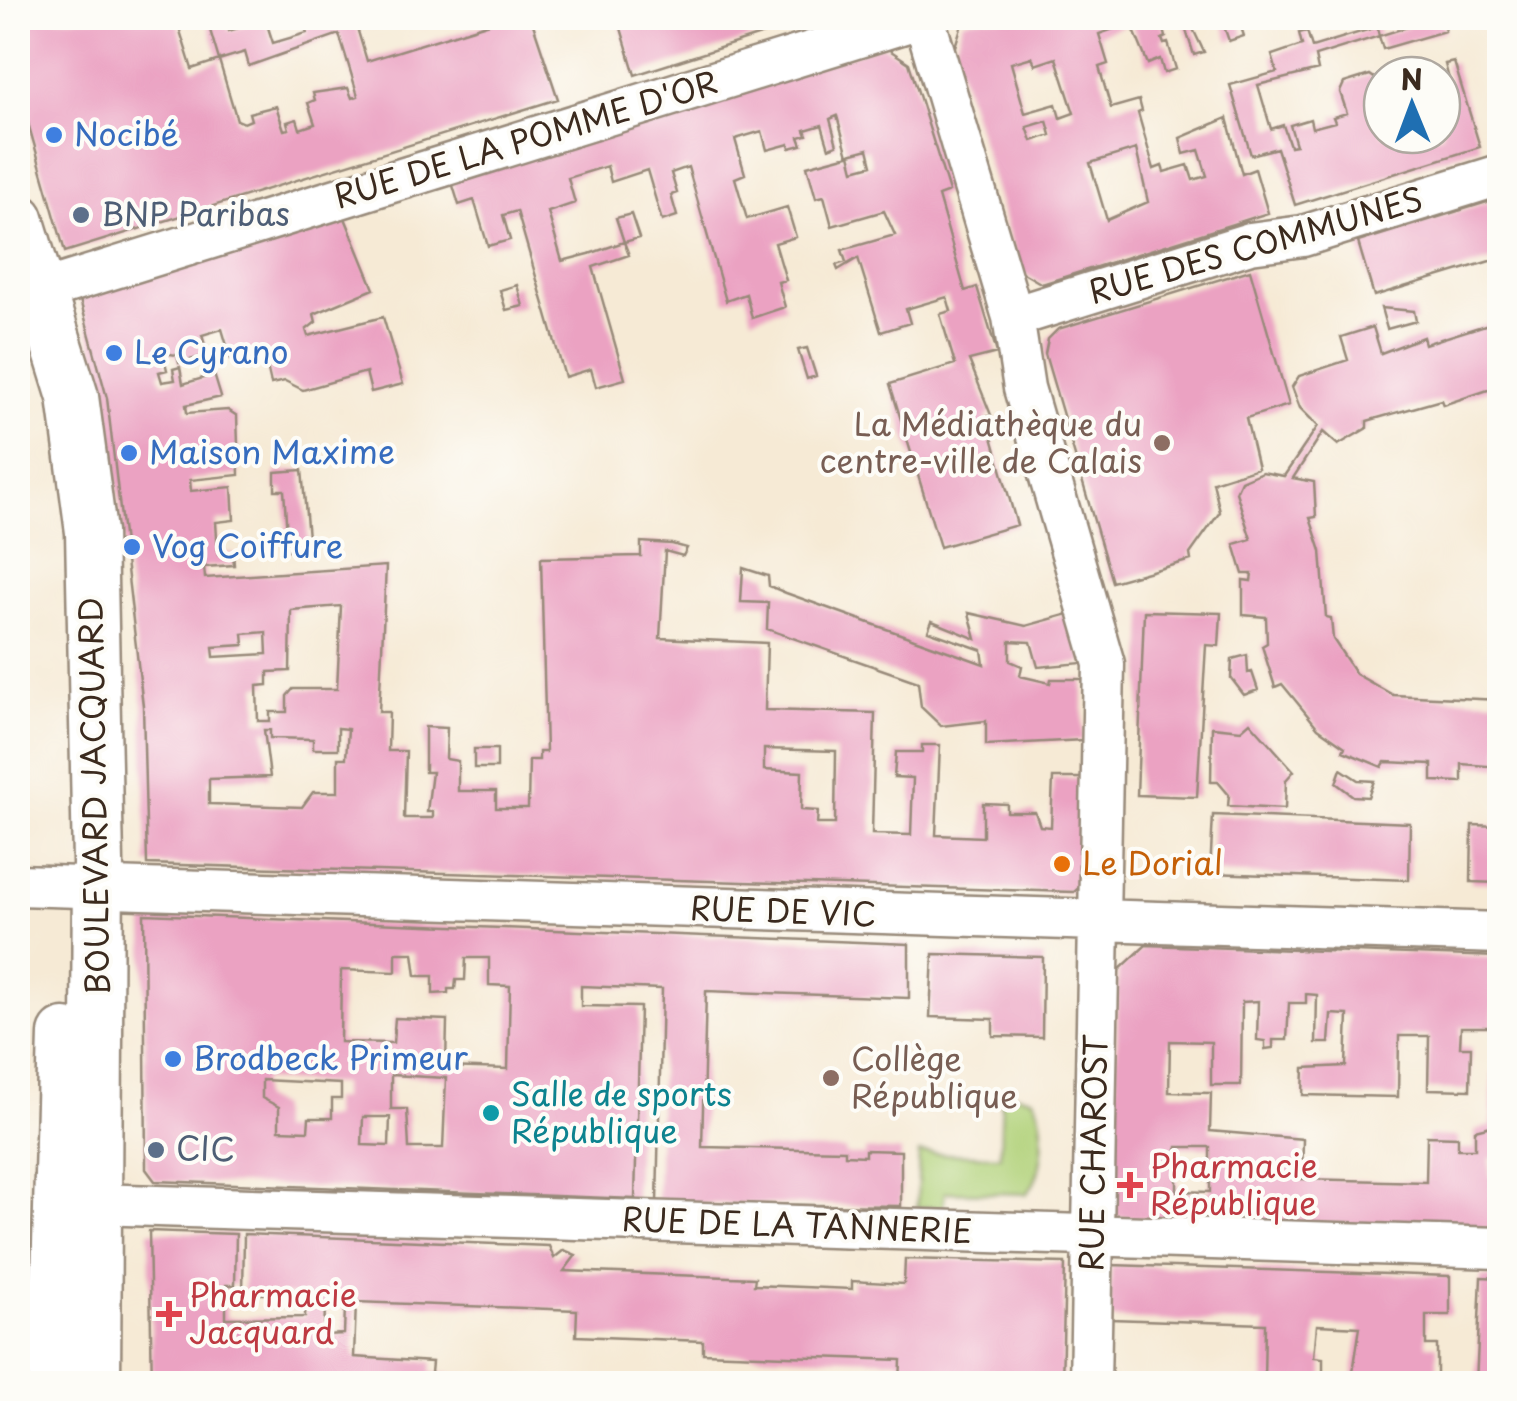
<svg xmlns="http://www.w3.org/2000/svg" width="1517" height="1401" font-family="'Playpen Sans',sans-serif">
<style>
.green{fill:#b1d179;stroke:#767e4c;stroke-width:2.5}
.building{fill:#eba2c2;fill-rule:evenodd}
.lines{fill:none;stroke-linecap:round;stroke-linejoin:round}
.minor-casing{stroke:#988a7a;stroke-width:45}
.tertiary-casing{stroke:#988a7a;stroke-width:55}
.minor{stroke:#fff;stroke-width:40}
.tertiary{stroke:#fff;stroke-width:50}
.shop-dot{fill:#3f7fe0;stroke:#fdfcf7;stroke-width:4}
.service-dot{fill:#5c6f8a;stroke:#fdfcf7;stroke-width:4}
.education-dot{fill:#8d6e63;stroke:#fdfcf7;stroke-width:4}
.food-dot{fill:#e8710a;stroke:#fdfcf7;stroke-width:4}
.culture-dot{fill:#0f9aa8;stroke:#fdfcf7;stroke-width:4}
.health-dot{fill:#e0444e;stroke:#fdfcf7;stroke-width:4}
.labels{text-anchor:middle;stroke-width:8;stroke-linejoin:round;paint-order:stroke}
.shop-label{font-size:32px;fill:#366cbe;stroke:#fdfcf7;text-anchor:start}
.street-label{font-size:32px;fill:#3b2a1e;stroke:#fdfcf7}
.service-label{font-size:32px;fill:#4e5e75;stroke:#fdfcf7;text-anchor:start}
.education-label{font-size:32px;fill:#785e54;stroke:#fdfcf7;text-anchor:end}
.food-label{font-size:32px;fill:#c56008;stroke:#fdfcf7;text-anchor:start}
.culture-label{font-size:32px;fill:#0d838f;stroke:#fdfcf7;text-anchor:start}
.health-label{font-size:32px;fill:#be3a42;stroke:#fdfcf7;text-anchor:start}
</style>
<rect width="100%" height="100%" fill="#fdfcf7"/>
<filter id="ink" filterUnits="userSpaceOnUse"><feTurbulence type="fractalNoise" baseFrequency=".01" numOctaves="2"/><feDisplacementMap in="SourceGraphic" scale="20" xChannelSelector="R" yChannelSelector="G"/><feConvolveMatrix kernelMatrix="1 2 1 2 8 2 1 2 1" color-interpolation-filters="sRGB"/></filter>
<filter id="wash" filterUnits="userSpaceOnUse"><feTurbulence type="fractalNoise" baseFrequency=".0048" numOctaves="4" result="noise"/><feDisplacementMap in="SourceGraphic" scale="40" xChannelSelector="R" yChannelSelector="G"/><feGaussianBlur stdDeviation="2.25" result="paint"/><feColorMatrix in="noise" values="0 0 0 0 0 0 0 0 0 0 0 0 0 0 0 0 0 1.4 0 .05"/><feComposite in="paint" operator="in"/></filter>
<g filter="url(#wash)">
<rect width="100%" height="100%" fill="#f6ead5"/>
<path class="green" d="M1002 1092 1033 1098C1048 1121 1045 1177 1026 1194L945 1192 943 1208 917 1207 919 1153 1000 1156Z"/>
<g id="blocks">
<path class="building" d="M18 18H176L192 69 219 60 237 120 244 123 251 120 249 113 276 106 284 130 289 129 287 122 297 119 300 129 315 124 308 103 315 100 313 93 348 88 352 98 358 96 339 34 249 66 245 52 219 60 207 20 226 18 229 31 245 26 243 18H265L273 43 307 33 302 19 354 18 367 61 506 18H531L558 99 65 252 18 88Z
M618 18H814L635 75Z
M976 18H1161L1166 37 1162 39 1164 44 1168 43 1176 69 1164 73 1160 59 1148 64 1131 23 1099 34 1108 64 1099 67 1111 108 1139 100 1142 111 1138 113 1154 169 1162 166 1164 172 1188 165 1193 180 1207 176 1199 150 1184 154 1180 138 1227 118 1242 174 1255 169 1268 213 1042 284 1020 271 954 50 963 21ZM1032 57 1035 65 1056 58 1074 113 1060 118 1056 104 1025 113 1011 63ZM1047 121 1051 135 1032 141 1027 127ZM1136 149 1148 202 1107 220 1090 163Z
M1182 18H1195L1198 27 1193 29 1204 52 1194 55Z
M1221 18H1238L1244 36 1229 41Z
M1406 18H1441L1445 31 1383 49 1379 36 1315 56 1318 70 1258 85 1271 129 1283 125 1290 146 1296 145 1290 125 1310 119 1312 128 1335 122 1333 117 1347 113 1340 92 1344 83 1370 75 1377 80 1382 96V135H1442V86L1450 83 1445 64 1454 62 1480 147 1295 205 1277 148 1251 155 1230 85 1277 72 1272 55 1302 45 1299 33 1307 31 1312 47 1377 27 1379 36 1408 27Z
M882 45 909 63 949 192 938 196 965 291 977 287 997 353 969 360 991 415 986 416 1017 525 940 547 890 384 955 364 940 314 951 311 947 297 906 309 910 323 881 332 858 258 838 270 836 265 846 262 842 250 895 235 884 211 832 226 824 196 816 198 807 166 848 155 837 116 830 119 837 145 829 148 822 125 805 130 807 135 799 137 802 145 790 148 789 144 767 150 762 131 735 139 745 174 735 178 747 219 787 207 796 237 775 243 786 280 778 282 785 307 752 318 746 294 726 301 688 167 671 173 677 193 671 195 677 216 662 221 647 170 611 182 607 166 568 178 575 203 548 212 562 261 589 254 624 242 616 218 631 214 639 238 624 242 629 255 593 267 625 379 596 387 591 369 565 377 517 211 503 215 510 240 488 246 474 200 459 205 451 179ZM868 149 872 165 854 170 850 154Z
M1500 198V258L1374 296 1358 242Z
M343 213 374 289 314 314 316 322 306 330 308 336 383 317 403 384 371 392 366 372 303 390 285 381 271 384 266 362 248 367 231 359 222 329 202 335 221 397 186 405 187 413 228 410 237 416 239 475 190 480 191 491 232 487 234 520 216 522 218 554 233 553 234 565 204 567 205 578 386 566 379 712H389L388 751H406L404 818H433V812H427L432 772H425V727L447 728 446 759 458 761V791H496V808H528L529 760H539V752H546L541 558 641 556V542L672 544 687 548 683 556 665 551 660 638 767 643 765 710 875 713 872 834 911 835 913 778 894 777 896 752H922V745H940L936 835 983 837V803L1007 804V812H1035L1040 826 1051 827 1053 778H1082V885L1074 892 147 864 143 706 107 398 79 296ZM163 353 177 355 179 363 201 357 207 377 183 384 180 367 173 369 175 380 162 382 159 372 167 370ZM341 606 337 689H293L287 696V712H270V721H258L257 686 268 685V672L290 671 291 610ZM266 632 267 654 214 657 213 647 244 645 243 634ZM338 728 348 729 346 758H338V792H313L302 807 209 804V779L270 777 264 730H270V738L313 739V749H338ZM764 749 836 751 835 824H817L818 811 801 810 802 772 764 770Z
M1250 270 1289 405 1246 418 1258 468 1213 482 1220 512 1190 554 1191 560 1112 582 1045 354 1048 339 1058 329Z
M517 285 523 306 506 310 500 290Z
M1381 308 1414 311 1416 321 1387 329Z
M1498 321 1500 386 1443 405 1441 400 1367 421V428L1338 445 1323 432 1293 478 1314 482 1316 517 1310 518 1321 551 1326 617 1331 618 1333 639 1356 674 1393 695 1500 700V767L1462 764V782L1432 781V764L1385 762 1382 767 1343 751 1345 747 1318 728 1282 684 1275 687 1262 646 1267 643 1266 617 1243 615V580L1251 581 1252 574H1243L1234 544 1251 539 1236 492 1241 481 1262 472 1284 476 1318 426 1300 408 1292 387 1299 376 1348 360 1341 337 1373 327 1381 353 1423 337 1425 344Z
M807 348 816 376 807 379 798 350Z
M302 470 309 549 288 550 284 490H275V472Z
M743 568 768 576 769 586 786 593 984 664 982 650 928 631 932 621 976 639 969 613 1026 626 1072 613 1083 663 1038 667 1031 642 1010 641V661L1022 666 1020 676 1050 683 1051 679H1083V740L986 745V721L941 726 921 707 918 682 767 629 768 603 741 602Z
M18 576H25L21 767H18Z
M1144 611 1221 613 1219 646 1206 645 1197 797 1137 795Z
M1247 655 1248 673 1252 672 1258 690 1244 695 1231 678 1232 659Z
M1250 722 1294 771 1286 780 1285 809 1228 806 1229 795 1218 782H1211L1212 727 1241 730Z
M474 749H497V768H474Z
M1341 769 1358 780 1374 781 1368 797 1353 796 1336 783Z
M1213 815 1410 823 1409 880 1210 873Z
M1472 825 1500 826V883L1471 882Z
M144 914 909 944V998L706 991 702 1147 845 1150V1155L865 1156V1150L901 1151V1206L657 1203 662 989 581 986V1006L640 1007 635 1199 155 1181 146 1169ZM396 953H413L416 976H433V994L448 993V989H455L456 980H465L466 958H489V985L510 986 508 1069 446 1067 447 1020 395 1018 393 1043 340 1042 341 970 396 972ZM391 1075 446 1078 443 1148H409L407 1109H391ZM262 1080 341 1084V1099H332V1118H309L308 1131 279 1130V1107L262 1098ZM363 1117H390L389 1146 362 1145Z
M1146 945 1500 957V1008H1494L1493 1027H1461L1460 1047H1471L1470 1090 1428 1089 1429 1036H1399L1398 1097 1303 1095 1304 1068 1346 1066 1348 1015 1331 1014 1329 1043H1316L1317 995 1306 994V1003H1289L1287 1040H1273V1048L1265 1049V1041L1257 1040 1258 1001 1242 1002 1241 1085H1211V1042L1170 1041 1169 1092 1211 1093 1210 1131 1303 1139 1302 1179 1426 1182 1427 1136 1458 1137V1149H1475V1130L1491 1126 1492 1072 1500 1073 1497 1158H1490V1176H1500V1229L1114 1217 1118 971ZM1177 1147H1210V1192L1177 1191Z
M933 954 1043 957 1042 1037 993 1036V1019L930 1017Z
M149 1231 236 1234 235 1285H226V1318L305 1317 306 1296 243 1293 244 1234 549 1246 554 1258 564 1250 576 1255 564 1271 755 1278 754 1285 852 1289V1281L904 1284 905 1259 1065 1263 1062 1384H900L901 1360 703 1353V1341L576 1336 577 1310 356 1302 354 1357 432 1362 431 1373 558 1379V1384H152ZM345 1306 344 1334 324 1335 325 1307Z
M1111 1265 1450 1276V1315H1426V1345H1437V1384H1264L1265 1324 1110 1319ZM1317 1325 1360 1327 1352 1379 1323 1378V1358L1314 1357Z
M1481 1277 1500 1278V1362L1496 1377H1489L1488 1384H1476Z"/>
</g>
</g>
<g filter="url(#ink)">
<use href="#blocks" fill-opacity="0" stroke="#988a7a" stroke-width="2.5"/>
<g class="lines">
<defs>
<path id="minor" d="M924 18 1013 317 1024 388 1104 664 1090 1384
M18 298 920 18
M1013 317 1250 243 1303 236 1500 175
M18 885 1500 933
M95 1204 1500 1248"/>
<path id="tertiary" d="M18 219 73 397 91 532 98 862 95 1384
M54 1384 64 1034"/>
</defs>
<use href="#minor" class="minor-casing"/>
<use href="#tertiary" class="tertiary-casing"/>
<use href="#minor" class="minor"/>
<use href="#tertiary" class="tertiary"/>
</g>
</g>
<g class="shop-dot">
<circle cx="54" cy="135" r="10"/>
<circle cx="114" cy="353" r="10"/>
<circle cx="129" cy="453" r="10"/>
<circle cx="132" cy="547" r="10"/>
<circle cx="173" cy="1059" r="10"/>
</g>
<g class="service-dot">
<circle cx="81" cy="215" r="10"/>
<circle cx="156" cy="1150" r="10"/>
</g>
<g class="education-dot">
<circle cx="1162" cy="443" r="10"/>
<circle cx="831" cy="1078" r="10"/>
</g>
<circle class="food-dot" cx="1062" cy="864" r="10"/>
<circle class="culture-dot" cx="491" cy="1113" r="10"/>
<g class="health-dot">
<path d="M1125 1170h10v10h10v10h-10v10h-10v-10h-10v-10h10z"/>
<path d="M164 1299h10v10h10v10h-10v10h-10v-10h-10v-10h10z"/>
</g>
<g class="labels">
<g class="shop-label">
<text x="74" y="146">Nocibé</text>
<text x="134" y="364">Le Cyrano</text>
<text x="149" y="464">Maison Maxime</text>
<text x="152" y="558">Vog Coiffure</text>
<text x="193" y="1070">Brodbeck Primeur</text>
</g>
<g class="street-label">
<text transform="translate(526 140) rotate(-17)" y="11">RUE DE LA POMME D'OR</text>
<text transform="translate(1256 246) rotate(-16)" y="11">RUE DES COMMUNES</text>
<text transform="translate(95 796) rotate(-91)" y="11">BOULEVARD JACQUARD</text>
<text transform="translate(783 912) rotate(2)" y="11">RUE DE VIC</text>
<text transform="translate(1094 1153) rotate(-89)" y="11">RUE CHAROST</text>
<text transform="translate(797 1226) rotate(2)" y="11">RUE DE LA TANNERIE</text>
</g>
<g class="service-label">
<text x="101" y="226">BNP Paribas</text>
<text x="176" y="1161">CIC</text>
</g>
<g class="education-label">
<text x="1142" y="436">La Médiathèque du<tspan x="1142" dy="37">centre-ville de Calais</tspan></text>
<text x="851" y="1071" text-anchor="start">Collège<tspan x="851" dy="37">République</tspan></text>
</g>
<g class="food-label">
<text x="1082" y="875">Le Dorial</text>
</g>
<g class="culture-label">
<text x="511" y="1106">Salle de sports<tspan x="511" dy="37">République</tspan></text>
</g>
<g class="health-label">
<text x="1150" y="1178">Pharmacie<tspan x="1150" dy="37">République</tspan></text>
<text x="189" y="1307">Pharmacie<tspan x="189" dy="37">Jacquard</tspan></text>
</g>
</g>
<rect width="1517" height="1401" fill="none" stroke="#fdfcf7" stroke-width="60"/>
<g transform="translate(1412 105) rotate(359)"><circle r="48" fill="#fdfcf7" stroke="#afa8a0" stroke-width="2.5"/>
<path d="M0-8L18 38L0 25L-18 38Z" fill="#1f6fb2"/>
<text y="-15" font-size="28" font-weight="bold" text-anchor="middle" fill="#3b2a1e">N</text>
</g>
</svg>
